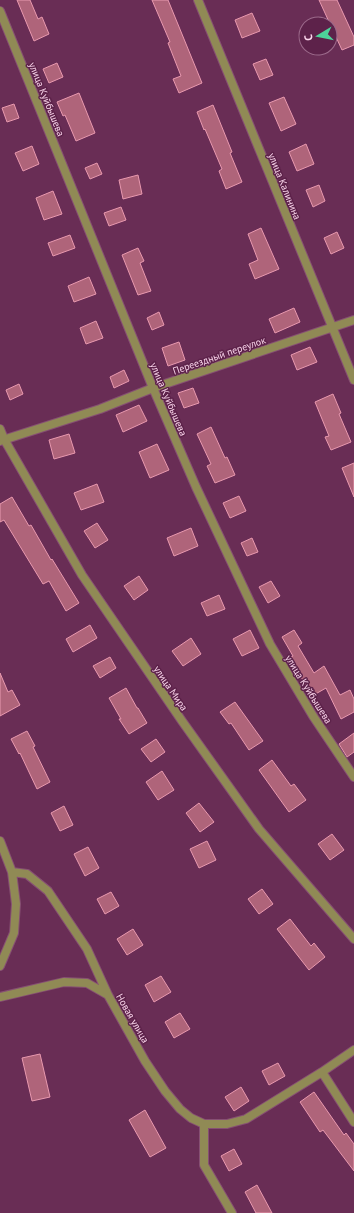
<svg xmlns="http://www.w3.org/2000/svg" width="354" height="1213" font-family="'PT Sans',sans-serif">
<style>
.building{fill:#af647a;stroke:#e999af}
.lines{fill:none;stroke-linecap:round;stroke-linejoin:round}
.minor-casing{stroke:#864f73;stroke-width:10}
.tertiary-casing{stroke:#864f73;stroke-width:10}
.minor{stroke:#908a55;stroke-width:8}
.tertiary{stroke:#908a55;stroke-width:8}
.labels{text-anchor:middle;stroke-width:3;stroke-linejoin:round;paint-order:stroke}
.street-label{font-size:10px;fill:#fbd6ec;stroke:#5d224a}
</style>
<rect width="100%" height="100%" fill="#692d55"/>
<path class="building" d="M17 0H30L38 19 42 17 49 34 34 41Z
M152 0H168L202 83 179 93 173 79 181 76 168 43 170 42Z
M319 0H337L354 37V45L342 50Z
M252 13 260 31 242 38 235 20Z
M266 59 273 75 260 80 253 64Z
M57 63 63 77 49 83 43 69Z
M79 93 95 133 76 141 65 115 63 116 57 102Z
M284 97 296 124 281 131 269 103Z
M14 104 19 118 7 122 2 108Z
M213 105 232 152 230 153 242 182 226 189 219 171 222 169 205 129 204 130 197 112Z
M306 144 314 164 297 171 289 152Z
M32 146 39 164 23 171 15 153Z
M97 163 102 174 90 179 85 168Z
M138 175 142 194 123 199 119 180Z
M319 185 325 201 313 207 306 190Z
M53 191 62 214 44 220 36 198Z
M121 207 126 220 109 226 104 213Z
M261 228 279 269 255 279 249 264 258 260 248 234Z
M337 232 344 248 331 254 324 238Z
M70 235 75 248 53 256 48 243Z
M138 248 144 261 140 263 151 291 138 295 122 255Z
M89 277 96 294 74 302 68 286Z
M294 308 300 322 275 333 269 319Z
M159 312 164 325 152 330 147 318Z
M96 321 103 338 86 344 80 328Z
M179 342 185 360 168 366 162 348Z
M310 347 317 362 297 370 291 355Z
M124 370 129 381 114 388 110 377Z
M19 384 23 394 10 400 6 390Z
M193 388 199 403 184 408 178 393Z
M333 394 341 413 339 414 351 442 331 450 325 437 329 436 315 402Z
M139 405 147 421 123 432 116 415Z
M211 427 225 458 227 457 235 475 215 483 207 466 211 464 197 434Z
M69 434 75 453 54 459 49 440Z
M157 444 169 470 150 478 139 452Z
M354 463V497L342 468Z
M97 484 104 502 81 510 74 493Z
M239 496 246 511 230 518 223 503Z
M12 497 29 526 31 525 51 560 52 559 79 603 66 611 49 581 43 584 4 520 0 522V504Z
M97 523 108 540 95 548 84 531Z
M191 528 198 546 174 556 167 538Z
M252 538 258 552 247 556 241 543Z
M139 576 148 590 134 600 124 586Z
M271 581 280 596 268 603 259 587Z
M219 595 225 609 207 616 201 603Z
M90 625 97 638 73 652 66 639Z
M250 630 259 648 242 656 233 639Z
M294 630 302 643 298 646 314 673 324 666 340 695 350 690 354 699V712L341 719 326 688 312 696 290 658 293 656 282 637Z
M191 638 201 654 183 666 172 651Z
M110 657 116 668 100 678 93 666Z
M0 673 8 692 12 690 20 705 0 716Z
M126 688 137 708H138L147 723 129 734 119 719H121L109 698Z
M235 702 263 741 249 750 231 723 229 724 220 712Z
M27 731 35 746 33 747 50 782 37 789 20 753 19 754 11 739Z
M354 733V752L347 757 339 744Z
M156 739 165 752 151 762 141 749Z
M272 760 291 786 294 784 306 800 289 812 259 770Z
M162 771 174 790 158 800 146 782Z
M199 803 214 822 200 832 186 813Z
M64 806 73 825 60 831 51 813Z
M332 834 344 850 330 860 318 844Z
M207 841 216 860 199 868 190 849Z
M88 847 99 868 85 876 74 854Z
M262 889 273 904 259 914 248 899Z
M111 892 119 906 105 914 97 899Z
M290 919 311 946 314 943 325 957 309 970 277 929Z
M133 929 143 945 127 955 117 939Z
M161 976 171 992 154 1002 145 985Z
M180 1013 190 1029 174 1038 165 1022Z
M40 1054 50 1097 32 1101 22 1058Z
M278 1063 285 1076 269 1085 262 1071Z
M241 1087 249 1101 234 1111 225 1097Z
M314 1092 344 1135 346 1133 354 1144V1171L323 1130 320 1132 300 1102Z
M145 1110 166 1148 150 1157 129 1120Z
M234 1149 242 1164 229 1171 221 1156Z
M257 1185 272 1213H256L245 1192Z"/>
<g class="lines">
<defs>
<path id="minor" d="M198 0 354 380
M0 11 153 388 196 487 270 644 313 716 354 777
M0 441 100 409 153 388 354 320
M0 841 12 872 27 874 48 891 87 949 108 995 145 1061 165 1091 180 1109 191 1118 204 1124H227L246 1119 322 1072 354 1050
M0 966 14 933 16 904 12 872
M0 997 64 982 87 983 108 995
M322 1072 354 1122
M204 1124V1165L232 1213"/>
<path id="tertiary" d="M0 429 4 439 82 575 182 721 259 829 354 939"/>
</defs>
<use href="#minor" class="minor-casing"/>
<use href="#tertiary" class="tertiary-casing"/>
<use href="#minor" class="minor"/>
<use href="#tertiary" class="tertiary"/>
</g>
<g class="labels">
<g class="street-label">
<text transform="translate(47 99) rotate(68)" y="4">улица Куйбышева</text>
<text transform="translate(285 186) rotate(68)" y="4">улица Калинина</text>
<text transform="translate(219 355) rotate(-19)" y="4">Переездный переулок</text>
<text transform="translate(169 399) rotate(67)" y="4">улица Куйбышева</text>
<text transform="translate(171 688) rotate(56)" y="4">улица Мира</text>
<text transform="translate(309 689) rotate(58)" y="4">улица Куйбышева</text>
<text transform="translate(133 1018) rotate(60)" y="4">Новая улица</text>
</g>
</g>
<g transform="translate(318 36) rotate(260)"><circle r="19" fill="#5d224a" stroke="#9c6a8b"/>
<path d="M0-3L7 15L0 10L-7 15Z" fill="#4dd39a"/>
<text y="-6" font-size="11" font-weight="bold" text-anchor="middle" fill="#fbd6ec">С</text>
</g>
</svg>
